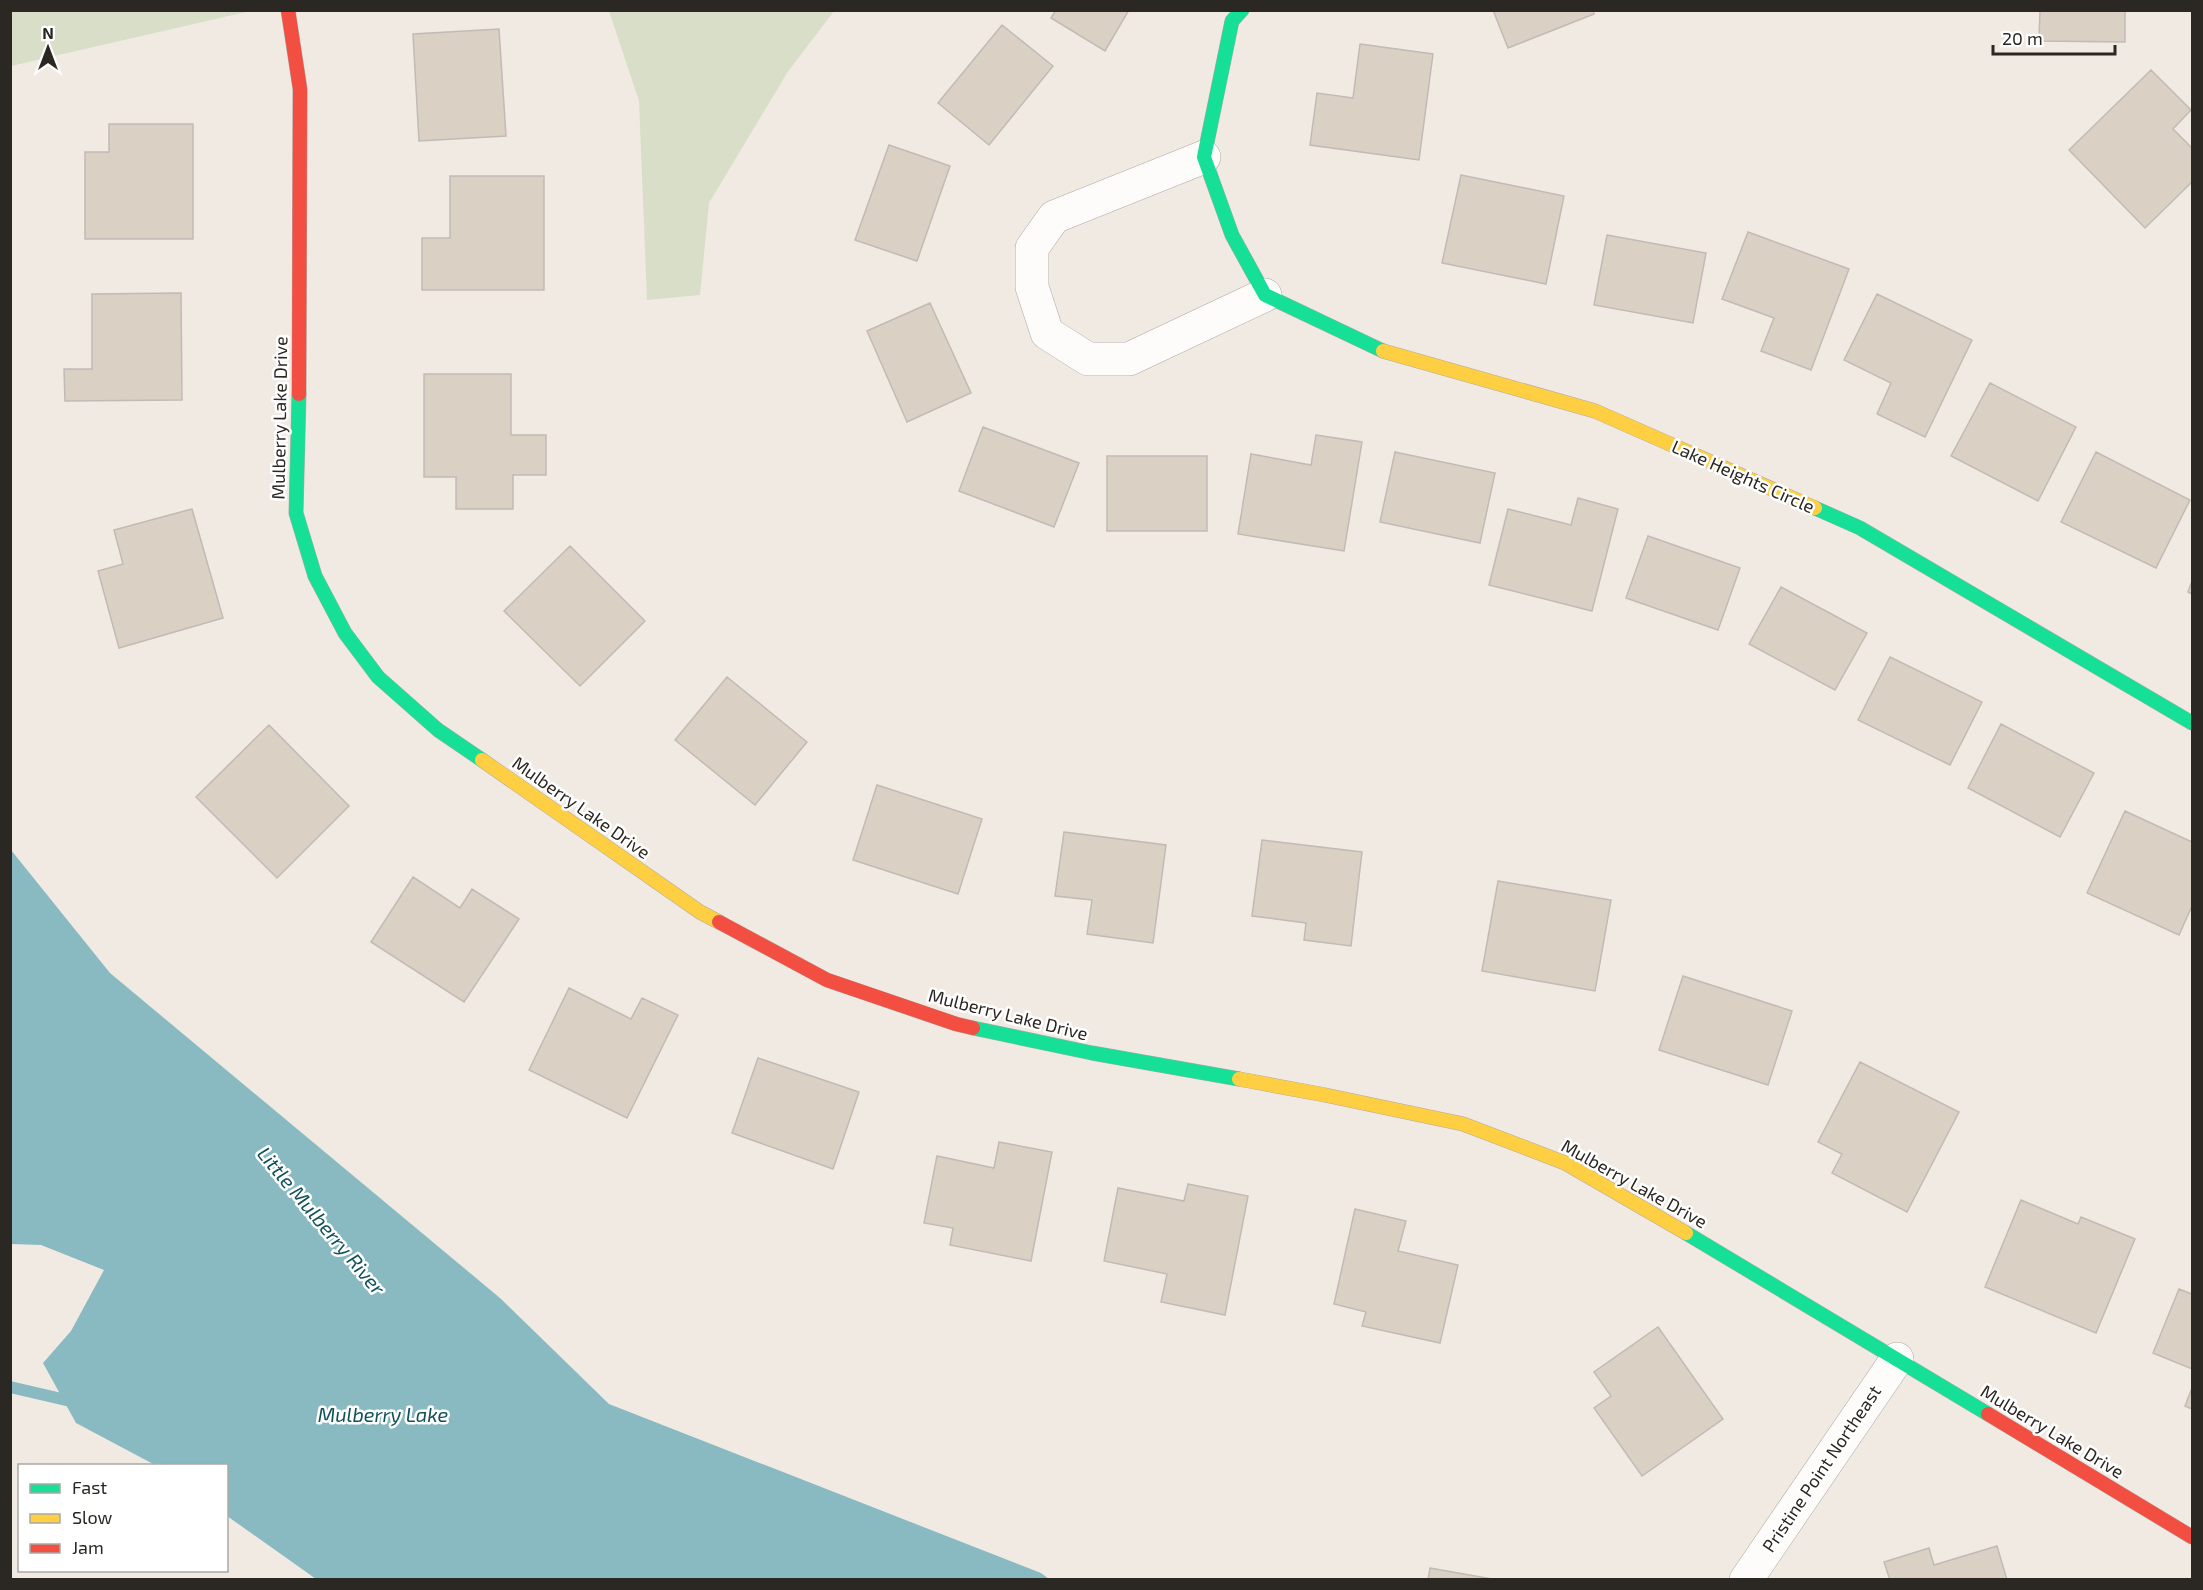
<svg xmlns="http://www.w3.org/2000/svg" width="2203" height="1590" font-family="'Exo 2',sans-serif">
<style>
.green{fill:#d8dec8}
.water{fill:#8abac1}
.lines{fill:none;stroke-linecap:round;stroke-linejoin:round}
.stream{stroke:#8abac1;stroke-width:12}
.building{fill:#dad0c4;stroke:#c1bbb6;stroke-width:1.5}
.street-casing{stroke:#afaaa4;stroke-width:34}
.fast-casing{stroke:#afaaa4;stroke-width:15}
.slow-casing{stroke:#afaaa4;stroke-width:15}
.jam-casing{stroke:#afaaa4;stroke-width:15}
.street{stroke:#fdfcfb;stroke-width:33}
.fast{stroke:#16e098;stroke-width:14}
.slow{stroke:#ffcf43;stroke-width:14}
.jam{stroke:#f24e42;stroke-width:14}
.labels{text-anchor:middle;stroke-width:5;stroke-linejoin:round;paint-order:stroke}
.street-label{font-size:18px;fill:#2b2722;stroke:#fff}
.water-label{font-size:20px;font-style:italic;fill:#10515a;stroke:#fff}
</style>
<rect width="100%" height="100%" fill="#f1eae3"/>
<path class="green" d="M245 10 246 12 11 66V11Z
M609 11H834L787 73 709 203 700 295 647 300 639 101Z"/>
<path class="water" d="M11 850 110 973 500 1298 609 1404 1041 1573 1049 1579H316L227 1516 226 1466 155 1465 76 1423 43 1363 71 1331 104 1270 41 1245 11 1244Z"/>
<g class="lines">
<path class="stream" d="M10 1387 79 1403"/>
</g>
<path class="building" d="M1056 10H1129L1105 51 1051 18Z
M1493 10H1593L1594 14 1508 48Z
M2040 10H2125V42L2039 41Z
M1002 25 1053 66 989 145 938 103Z
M499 29 506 136 419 141 413 34Z
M1360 44 1433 54 1419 160 1310 145 1317 93 1353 98Z
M2151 70 2191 110 2173 129 2192 148V182L2145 228 2069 150Z
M109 124H193V239H85V152H109Z
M889 145 950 166 917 261 855 240Z
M1461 175 1564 196 1546 284 1442 263Z
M450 176H544V290H422V238H450Z
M1748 232 1849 269 1811 370 1761 351 1774 318 1722 299Z
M1607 235 1706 253 1693 323 1594 305Z
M181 293 182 400 65 401 64 369H92V294Z
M1877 294 1972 340 1925 437 1877 414 1891 383 1844 360Z
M930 303 971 393 907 422 867 331Z
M424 374H511V435H546V475H513V509H456V477H424Z
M1990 383 2076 427 2038 501 1951 456Z
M983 427 1079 463 1054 527 959 491Z
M1316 435 1362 442 1344 551 1238 534 1251 454 1311 465Z
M1395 452 1495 473 1480 543 1380 522Z
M2096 452 2190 500 2156 568 2061 522Z
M1107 456H1207V531H1107Z
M1578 498 1618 509 1592 611 1489 585 1508 509 1571 525Z
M192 509 223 618 119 648 98 571 123 564 114 530Z
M1648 536 1740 568 1718 630 1626 598Z
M570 546 645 621 580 686 504 611Z
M2192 581V594L2188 592Z
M1781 587 1867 633 1835 690 1749 644Z
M1890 657 1982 702 1950 765 1858 720Z
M727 677 807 742 755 805 675 740Z
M2001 724 2094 773 2060 837 1968 788Z
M269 725 349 806 277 878 196 797Z
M877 785 982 819 958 894 853 860Z
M2125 811 2192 842V906L2179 935 2087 893Z
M1064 832 1166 845 1153 943 1087 934 1092 900 1055 896Z
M1262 840 1362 852 1351 946 1304 940 1306 923 1252 916Z
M413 877 460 908 472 889 519 919 464 1002 371 942Z
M1498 881 1611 900 1595 991 1482 971Z
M1683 976 1792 1011 1768 1085 1659 1050Z
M569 988 631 1019 642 998 678 1015 627 1118 529 1070Z
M758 1058 859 1092 833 1169 732 1133Z
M1860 1062 1959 1112 1907 1212 1832 1173 1842 1154 1818 1142Z
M999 1142 1052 1152 1031 1261 950 1245 953 1228 924 1223 937 1156 994 1168Z
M1188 1184 1248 1196 1225 1315 1161 1302 1167 1274 1104 1261 1118 1188 1184 1201Z
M2021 1200 2078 1224 2081 1217 2135 1239 2096 1333 1985 1287Z
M1355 1209 1406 1221 1398 1251 1458 1265 1440 1343 1362 1326 1366 1312 1334 1304Z
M2179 1289 2192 1294V1369L2153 1353Z
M1658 1327 1723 1419 1642 1476 1594 1408 1611 1396 1594 1372Z
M2192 1388V1409L2185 1406Z
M1997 1546 2007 1580H1890L1884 1562 1929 1548 1934 1565Z
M1430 1568 1498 1580H1428Z"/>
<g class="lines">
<defs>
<path id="street" d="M1204 157 1054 217 1032 248V287L1047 333 1088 359H1129L1265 295
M1746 1580 1897 1359"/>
<path id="fast" d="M1242 10 1232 21 1204 157 1232 235 1265 295 1383 351
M299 394 296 513 315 576 345 633 378 677 438 730 482 760
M1815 508 1860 528 2192 723
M973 1028 1092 1053 1239 1079
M1686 1233 1988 1414"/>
<path id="slow" d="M1383 351 1595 411 1815 508
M482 760 700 912 719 922
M1239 1079 1325 1095 1463 1124 1565 1163 1686 1233"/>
<path id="jam" d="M288 10 300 89 299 394
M719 922 827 980 956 1024 973 1028
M1988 1414 2192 1537"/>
</defs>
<use href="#street" class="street-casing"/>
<use href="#fast" class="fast-casing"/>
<use href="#slow" class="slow-casing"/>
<use href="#jam" class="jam-casing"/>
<use href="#street" class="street"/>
<use href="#fast" class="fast"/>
<use href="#slow" class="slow"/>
<use href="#jam" class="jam"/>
</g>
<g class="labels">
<g class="street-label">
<text transform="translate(280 418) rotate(-89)" y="6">Mulberry Lake Drive</text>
<text transform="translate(1743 477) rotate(24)" y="6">Lake Heights Circle</text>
<text transform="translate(581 808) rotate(35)" y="6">Mulberry Lake Drive</text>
<text transform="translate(1008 1015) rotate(14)" y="6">Mulberry Lake Drive</text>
<text transform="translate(1634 1184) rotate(29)" y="6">Mulberry Lake Drive</text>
<text transform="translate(2052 1432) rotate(31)" y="6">Mulberry Lake Drive</text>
<text transform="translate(1822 1469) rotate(-56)" y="6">Pristine Point Northeast</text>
</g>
<g class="water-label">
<text transform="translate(321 1221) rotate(50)" y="7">Little Mulberry River</text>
<text x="383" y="1422">Mulberry Lake</text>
</g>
</g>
<rect width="2203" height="1590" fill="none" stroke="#2b2722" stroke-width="24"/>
<rect x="18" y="1464" width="210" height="108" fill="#ffffff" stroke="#aaa9a7" stroke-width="1.5"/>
<rect x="30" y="1484" width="30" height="9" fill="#16e098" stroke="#aaa9a7" stroke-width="1.5"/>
<text x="72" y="1494" font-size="18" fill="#2b2722">Fast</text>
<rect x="30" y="1514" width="30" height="9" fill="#ffcf43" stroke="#aaa9a7" stroke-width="1.5"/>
<text x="72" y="1524" font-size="18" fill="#2b2722">Slow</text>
<rect x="30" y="1544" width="30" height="9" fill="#f24e42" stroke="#aaa9a7" stroke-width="1.5"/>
<text x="72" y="1554" font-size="18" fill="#2b2722">Jam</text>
<g transform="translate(48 48)" stroke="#ffffff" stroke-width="4.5" paint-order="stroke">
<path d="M0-4.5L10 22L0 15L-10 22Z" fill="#2b2722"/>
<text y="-9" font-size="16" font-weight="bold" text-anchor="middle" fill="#2b2722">N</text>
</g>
<path d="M1993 45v9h122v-9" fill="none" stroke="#2b2722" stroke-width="3"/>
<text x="2002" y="45" font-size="18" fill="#2b2722" stroke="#ffffff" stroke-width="4.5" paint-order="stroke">20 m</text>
</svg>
